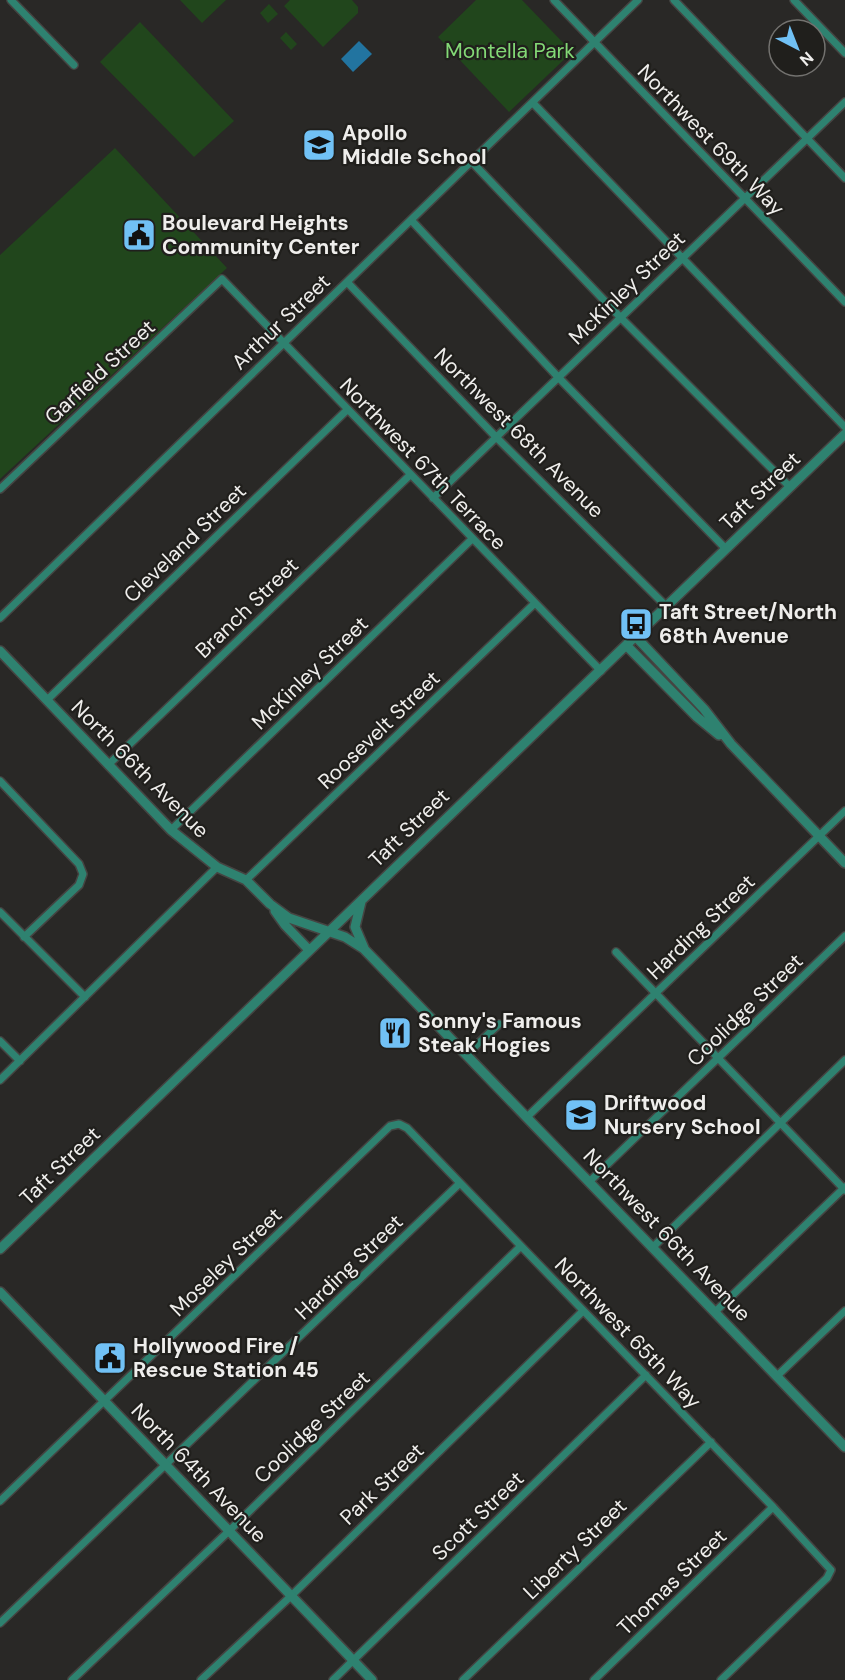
<svg xmlns="http://www.w3.org/2000/svg" width="845" height="1680" font-family="'DM Sans',sans-serif">
<style>
.green{fill:#21461c}
.water{fill:#2274a0}
.lines{fill:none;stroke-linecap:round;stroke-linejoin:round}
.minor-casing{stroke:#454442;stroke-width:10}
.tertiary-casing{stroke:#454442;stroke-width:12}
.minor{stroke:#2e8270;stroke-width:7}
.tertiary{stroke:#2e8270;stroke-width:9}
.labels{text-anchor:middle;stroke-width:4.5;stroke-linejoin:round;paint-order:stroke}
.park-label{font-size:21px;fill:#83d976;stroke:#201f1c}
.poi-label{font-size:21px;font-weight:bold;fill:#efeeec;stroke:#201f1c;text-anchor:start}
.street-label{font-size:21px;fill:#efeeec;stroke:#201f1c}
</style>
<rect width="100%" height="100%" fill="#292826"/>
<path class="green" d="M180 0H226L202 23Z
M290 0H352L358 7V13L323 47 284 6Z
M476 0H522L572 52 509 112 438 37Z
M269 4 278 14 268 23 260 13Z
M140 22 234 121 194 157 100 62Z
M286 32 297 44 291 50 280 38Z
M115 148 227 268 0 479V255Z"/>
<path class="water" d="M359 41 372 54 353 72 341 59Z"/>
<g class="lines">
<defs>
<path id="minor" d="M11 0 74 65
M554 0 845 302
M674 0 845 178
M794 0 845 53
M533 103 845 427
M471 161 621 318 790 487
M412 221 559 378 726 549
M347 282 496 437 667 607
M0 489 222 279 601 671
M433 498 845 102
M0 618 638 0
M47 700 347 410
M108 765 410 475
M0 781 79 864 83 874 79 885 24 937
M171 830 472 539
M246 880 535 603
M0 912 85 997
M616 952 845 1190
M0 1041 20 1061
M467 1054 499 1024
M0 1080 217 867
M527 1117 845 811
M590 1181 845 936
M653 1247 845 1060
M716 1311 845 1187
M777 1376 845 1311
M0 1501 390 1126 399 1124 407 1128 773 1507 831 1570 827 1578 721 1680
M0 1623 460 1183
M72 1680 229 1531 521 1246
M201 1680 291 1596 583 1311
M333 1680 646 1375
M463 1680 711 1442
M594 1680 773 1507"/>
<path id="tertiary" d="M636 637 704 709 731 744 845 863
M627 646 697 717 719 735
M0 651 171 830 217 867 246 880 270 904 289 918 345 937 364 949 845 1447
M361 902 355 927 364 948
M275 911 285 925 309 950
M0 1249 845 434
M0 1292 372 1680"/>
</defs>
<use href="#minor" class="minor-casing"/>
<use href="#tertiary" class="tertiary-casing"/>
<use href="#minor" class="minor"/>
<use href="#tertiary" class="tertiary"/>
</g>
<defs>
<symbol id="school-square" viewBox="-11 -11 22 22"><rect x="-9" y="-9" width="18" height="18" rx="4" fill="#71c1f5" stroke="#201f1c"/><path d="M0-5L7-2L0 1L-7-2ZM-4 1L0 2.5L4 1V4Q0 6-4 4Z" fill="#111"/></symbol>
<symbol id="civic-square" viewBox="-11 -11 22 22"><rect x="-9" y="-9" width="18" height="18" rx="4" fill="#71c1f5" stroke="#201f1c"/><path d="M-.6-6.5H3V-4.5H.6V-3L4-1V1h2V6H-6V1h2V-1L-.6-3ZM-1.2 2.5V6h2.4V2.5Z" fill="#111"/></symbol>
<symbol id="bus-square" viewBox="-11 -11 22 22"><rect x="-9" y="-9" width="18" height="18" rx="4" fill="#71c1f5" stroke="#201f1c"/><path d="M-5-6H5V4H4V6H2V4H-2V6H-4V4H-5ZM-3.5-4V0h7V-4ZM-3.5 1.2v1.5H-2V1.2ZM2 1.2v1.5H3.5V1.2Z" fill="#111"/></symbol>
<symbol id="restaurant-square" viewBox="-11 -11 22 22"><rect x="-9" y="-9" width="18" height="18" rx="4" fill="#71c1f5" stroke="#201f1c"/><path d="M-5-6h1v4h1v-4h1v4h1v-4h1v5L-1.5 .5V6h-2V.5L-5-1ZM5-6V6H3V1.5H1.5Q1.5-4 5-6Z" fill="#111"/></symbol>
</defs>
<g fill-rule="evenodd">
<use href="#school-square" x="300" y="126" width="38" height="38"/>
<use href="#civic-square" x="120" y="216" width="38" height="38"/>
<use href="#bus-square" x="617" y="605" width="38" height="38"/>
<use href="#restaurant-square" x="376" y="1014" width="38" height="38"/>
<use href="#school-square" x="562" y="1096" width="38" height="38"/>
<use href="#civic-square" x="91" y="1339" width="38" height="38"/>
</g>
<g class="labels">
<g class="park-label">
<text x="510" y="58">Montella Park</text>
</g>
<g class="poi-label">
<text x="342" y="140">Apollo<tspan x="342" dy="24">Middle School</tspan></text>
<text x="162" y="230">Boulevard Heights<tspan x="162" dy="24">Community Center</tspan></text>
<text x="659" y="619">Taft Street/North<tspan x="659" dy="24">68th Avenue</tspan></text>
<text x="418" y="1028">Sonny's Famous<tspan x="418" dy="24">Steak Hogies</tspan></text>
<text x="604" y="1110">Driftwood<tspan x="604" dy="24">Nursery School</tspan></text>
<text x="133" y="1353">Hollywood Fire /<tspan x="133" dy="24">Rescue Station 45</tspan></text>
</g>
<g class="street-label">
<text transform="translate(711 140) rotate(46)" y="7">Northwest 69th Way</text>
<text transform="translate(627 288) rotate(-44)" y="7">McKinley Street</text>
<text transform="translate(281 322) rotate(-44)" y="7">Arthur Street</text>
<text transform="translate(100 372) rotate(-43)" y="7">Garfield Street</text>
<text transform="translate(519 433) rotate(45)" y="7">Northwest 68th Avenue</text>
<text transform="translate(423 464) rotate(46)" y="7">Northwest 67th Terrace</text>
<text transform="translate(760 491) rotate(-44)" y="7">Taft Street</text>
<text transform="translate(185 543) rotate(-44)" y="7">Cleveland Street</text>
<text transform="translate(247 608) rotate(-44)" y="7">Branch Street</text>
<text transform="translate(310 673) rotate(-44)" y="7">McKinley Street</text>
<text transform="translate(379 730) rotate(-44)" y="7">Roosevelt Street</text>
<text transform="translate(140 769) rotate(45)" y="7">North 66th Avenue</text>
<text transform="translate(409 828) rotate(-44)" y="7">Taft Street</text>
<text transform="translate(701 927) rotate(-44)" y="7">Harding Street</text>
<text transform="translate(745 1010) rotate(-44)" y="7">Coolidge Street</text>
<text transform="translate(60 1166) rotate(-44)" y="7">Taft Street</text>
<text transform="translate(667 1235) rotate(46)" y="7">Northwest 66th Avenue</text>
<text transform="translate(226 1262) rotate(-44)" y="7">Moseley Street</text>
<text transform="translate(349 1267) rotate(-44)" y="7">Harding Street</text>
<text transform="translate(628 1333) rotate(46)" y="7">Northwest 65th Way</text>
<text transform="translate(312 1427) rotate(-44)" y="7">Coolidge Street</text>
<text transform="translate(199 1473) rotate(46)" y="7">North 64th Avenue</text>
<text transform="translate(382 1484) rotate(-44)" y="7">Park Street</text>
<text transform="translate(478 1516) rotate(-44)" y="7">Scott Street</text>
<text transform="translate(575 1549) rotate(-44)" y="7">Liberty Street</text>
<text transform="translate(672 1582) rotate(-44)" y="7">Thomas Street</text>
</g>
</g>
<g transform="translate(797 48) rotate(138)"><circle r="28" fill="#201f1c" stroke="#73726f" stroke-width="1.5"/>
<path d="M0-4.5L10 22L0 15L-10 22Z" fill="#71c1f5"/>
<text y="-9" font-size="16" font-weight="bold" text-anchor="middle" fill="#efeeec">N</text>
</g>
</svg>
